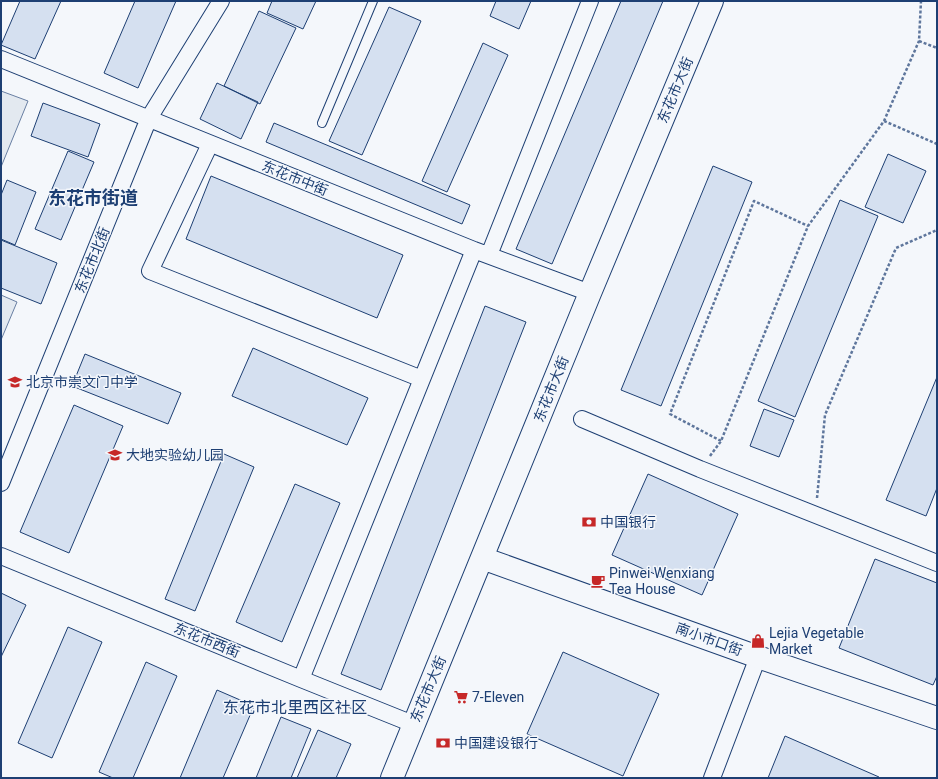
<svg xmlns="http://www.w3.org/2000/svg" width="938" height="779" font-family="Roboto,'Noto Sans SC',sans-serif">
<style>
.green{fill:#e3e9f0;stroke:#687fa3}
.building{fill:#d5e0f0;stroke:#1d3f73}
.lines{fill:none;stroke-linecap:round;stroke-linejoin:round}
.lane-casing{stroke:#1d3f73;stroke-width:10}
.street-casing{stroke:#1d3f73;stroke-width:18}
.secondary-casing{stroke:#1d3f73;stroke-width:24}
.path{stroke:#5e769c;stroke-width:2.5;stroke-dasharray:3 2;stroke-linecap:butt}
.lane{stroke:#f4f7fb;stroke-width:8}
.street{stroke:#f4f7fb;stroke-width:16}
.secondary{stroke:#f4f7fb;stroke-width:22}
.labels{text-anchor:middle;stroke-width:3;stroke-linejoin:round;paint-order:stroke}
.street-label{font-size:14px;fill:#1d3f73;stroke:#f4f7fb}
.poi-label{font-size:14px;fill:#1d3f73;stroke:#f4f7fb;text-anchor:start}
.quarter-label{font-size:16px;fill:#1d3f73;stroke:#f4f7fb}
.district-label{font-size:18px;font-weight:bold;fill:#1d3f73;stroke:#f4f7fb}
</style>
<rect width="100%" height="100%" fill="#f4f7fb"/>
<path class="green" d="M1 91 28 101 1 167Z
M1 295 17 302 1 340Z"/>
<path class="building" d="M20 1H61L35 59 1 45Z
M135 1H176L138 88 104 73Z
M272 1H316L303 29 267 13Z
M496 1H531L519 29 490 16Z
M621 1H663L552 264 516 249Z
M389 7 421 21 362 155 329 141Z
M259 11 296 28 260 104 224 86Z
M483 43 508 55 447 192 422 181Z
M217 83 258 102 241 139 200 119Z
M43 103 100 124 88 157 31 136Z
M274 123 470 205 462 224 266 142Z
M68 151 94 162 61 240 35 229Z
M888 154 926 171 903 223 865 207Z
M713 166 752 182 661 406 621 390Z
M211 176 403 255 377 318 186 239Z
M7 180 36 192 15 245 1 239V195Z
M840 200 878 216 795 417 758 401Z
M1 240 57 263 41 304 1 288Z
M485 306 526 322 381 690 341 674Z
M253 348 368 398 347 445 232 396Z
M85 354 181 393 168 424 72 386Z
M937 377V488L926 516 886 500Z
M74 405 123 426 69 553 20 532Z
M764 409 794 420 779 457 750 446Z
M224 454 254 467 195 611 165 599Z
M648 474 738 514 702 595 612 555Z
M295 484 340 503 282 642 236 622Z
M875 559 937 583V676L933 685 839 648Z
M1 593 26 605 1 657Z
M68 627 102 642 52 758 18 743Z
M563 652 659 694 623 776 527 734Z
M146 662 177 676 133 778H113L99 772Z
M217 690 254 706 223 778H180Z
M281 717 311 729 291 778H256Z
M318 730 351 744 336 778H297Z
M785 736 879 777 878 778H768Z"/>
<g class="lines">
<defs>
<path id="lane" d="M322 123 373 1"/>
<path id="street" d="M1 59 474 250 590 293
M210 144 150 271 422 379
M489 255 590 1
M582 419 700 469 937 563
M1 483 149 118 221 1
M1 556 301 679 413 724
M301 679 474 250
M712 778 758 657"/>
<path id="secondary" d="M482 558 758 657 937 718
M392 778 590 293 712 1"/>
</defs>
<use href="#lane" class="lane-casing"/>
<use href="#street" class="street-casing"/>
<use href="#secondary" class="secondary-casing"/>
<path class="path" d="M919 41 937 48
M884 121 937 144
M721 441 670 414 754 201 808 226
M710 456 721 441 808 226 884 121 919 41 921 1
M817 498 825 415 896 248 937 230"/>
<use href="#lane" class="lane"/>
<use href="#street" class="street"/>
<use href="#secondary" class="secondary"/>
</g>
<defs>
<symbol id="school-bare" viewBox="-9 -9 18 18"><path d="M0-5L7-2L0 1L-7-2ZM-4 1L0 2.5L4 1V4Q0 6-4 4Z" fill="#c62828" stroke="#f4f7fb" stroke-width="2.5" paint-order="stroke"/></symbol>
<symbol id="bank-bare" viewBox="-9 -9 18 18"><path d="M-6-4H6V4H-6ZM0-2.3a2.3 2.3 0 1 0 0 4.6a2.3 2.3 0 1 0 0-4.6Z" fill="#c62828" stroke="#f4f7fb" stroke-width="2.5" paint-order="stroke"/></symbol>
<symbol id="cafe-bare" viewBox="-9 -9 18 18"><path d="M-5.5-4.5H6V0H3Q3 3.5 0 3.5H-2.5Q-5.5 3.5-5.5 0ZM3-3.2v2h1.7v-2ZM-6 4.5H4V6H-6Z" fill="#c62828" stroke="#f4f7fb" stroke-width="2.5" paint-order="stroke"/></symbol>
<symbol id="shop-bare" viewBox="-9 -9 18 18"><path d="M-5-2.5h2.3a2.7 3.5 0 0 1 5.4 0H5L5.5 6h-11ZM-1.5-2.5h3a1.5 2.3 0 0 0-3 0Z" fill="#c62828" stroke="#f4f7fb" stroke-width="2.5" paint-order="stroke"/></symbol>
<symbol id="supermarket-bare" viewBox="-9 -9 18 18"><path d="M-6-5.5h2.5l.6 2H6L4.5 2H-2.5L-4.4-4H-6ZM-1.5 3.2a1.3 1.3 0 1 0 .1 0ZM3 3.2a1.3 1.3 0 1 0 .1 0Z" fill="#c62828" stroke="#f4f7fb" stroke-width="2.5" paint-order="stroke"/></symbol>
</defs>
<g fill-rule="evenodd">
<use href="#school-bare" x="5" y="372" width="20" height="20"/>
<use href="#school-bare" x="105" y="445" width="20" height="20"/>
<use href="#bank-bare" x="579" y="512" width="20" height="20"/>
<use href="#cafe-bare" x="588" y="571" width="20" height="20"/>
<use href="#shop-bare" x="748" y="631" width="20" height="20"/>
<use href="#supermarket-bare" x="451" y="687" width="20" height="20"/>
<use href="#bank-bare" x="433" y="733" width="20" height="20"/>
</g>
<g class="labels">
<g class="street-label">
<text transform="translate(675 90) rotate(-67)" y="5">东花市大街</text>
<text transform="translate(295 178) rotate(22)" y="5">东花市中街</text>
<text transform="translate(92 260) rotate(-68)" y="5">东花市北街</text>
<text transform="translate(551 389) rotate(-68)" y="5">东花市大街</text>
<text transform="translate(709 639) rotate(20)" y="5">南小市口街</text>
<text transform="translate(207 640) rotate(22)" y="5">东花市西街</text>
<text transform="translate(428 689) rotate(-67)" y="5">东花市大街</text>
</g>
<g class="poi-label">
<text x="26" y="387">北京市崇文门中学</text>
<text x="126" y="460">大地实验幼儿园</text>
<text x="600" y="527">中国银行</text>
<text x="609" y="578">Pinwei Wenxiang<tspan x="609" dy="16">Tea House</tspan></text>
<text x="769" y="638">Lejia Vegetable<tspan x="769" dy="16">Market</tspan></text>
<text x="472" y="702">7-Eleven</text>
<text x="454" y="748">中国建设银行</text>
</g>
<g class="quarter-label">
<text x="295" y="713">东花市北里西区社区</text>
</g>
<g class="district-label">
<text x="93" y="204">东花市街道</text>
</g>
</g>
<rect width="938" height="779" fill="none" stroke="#1d3f73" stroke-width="4"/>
</svg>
